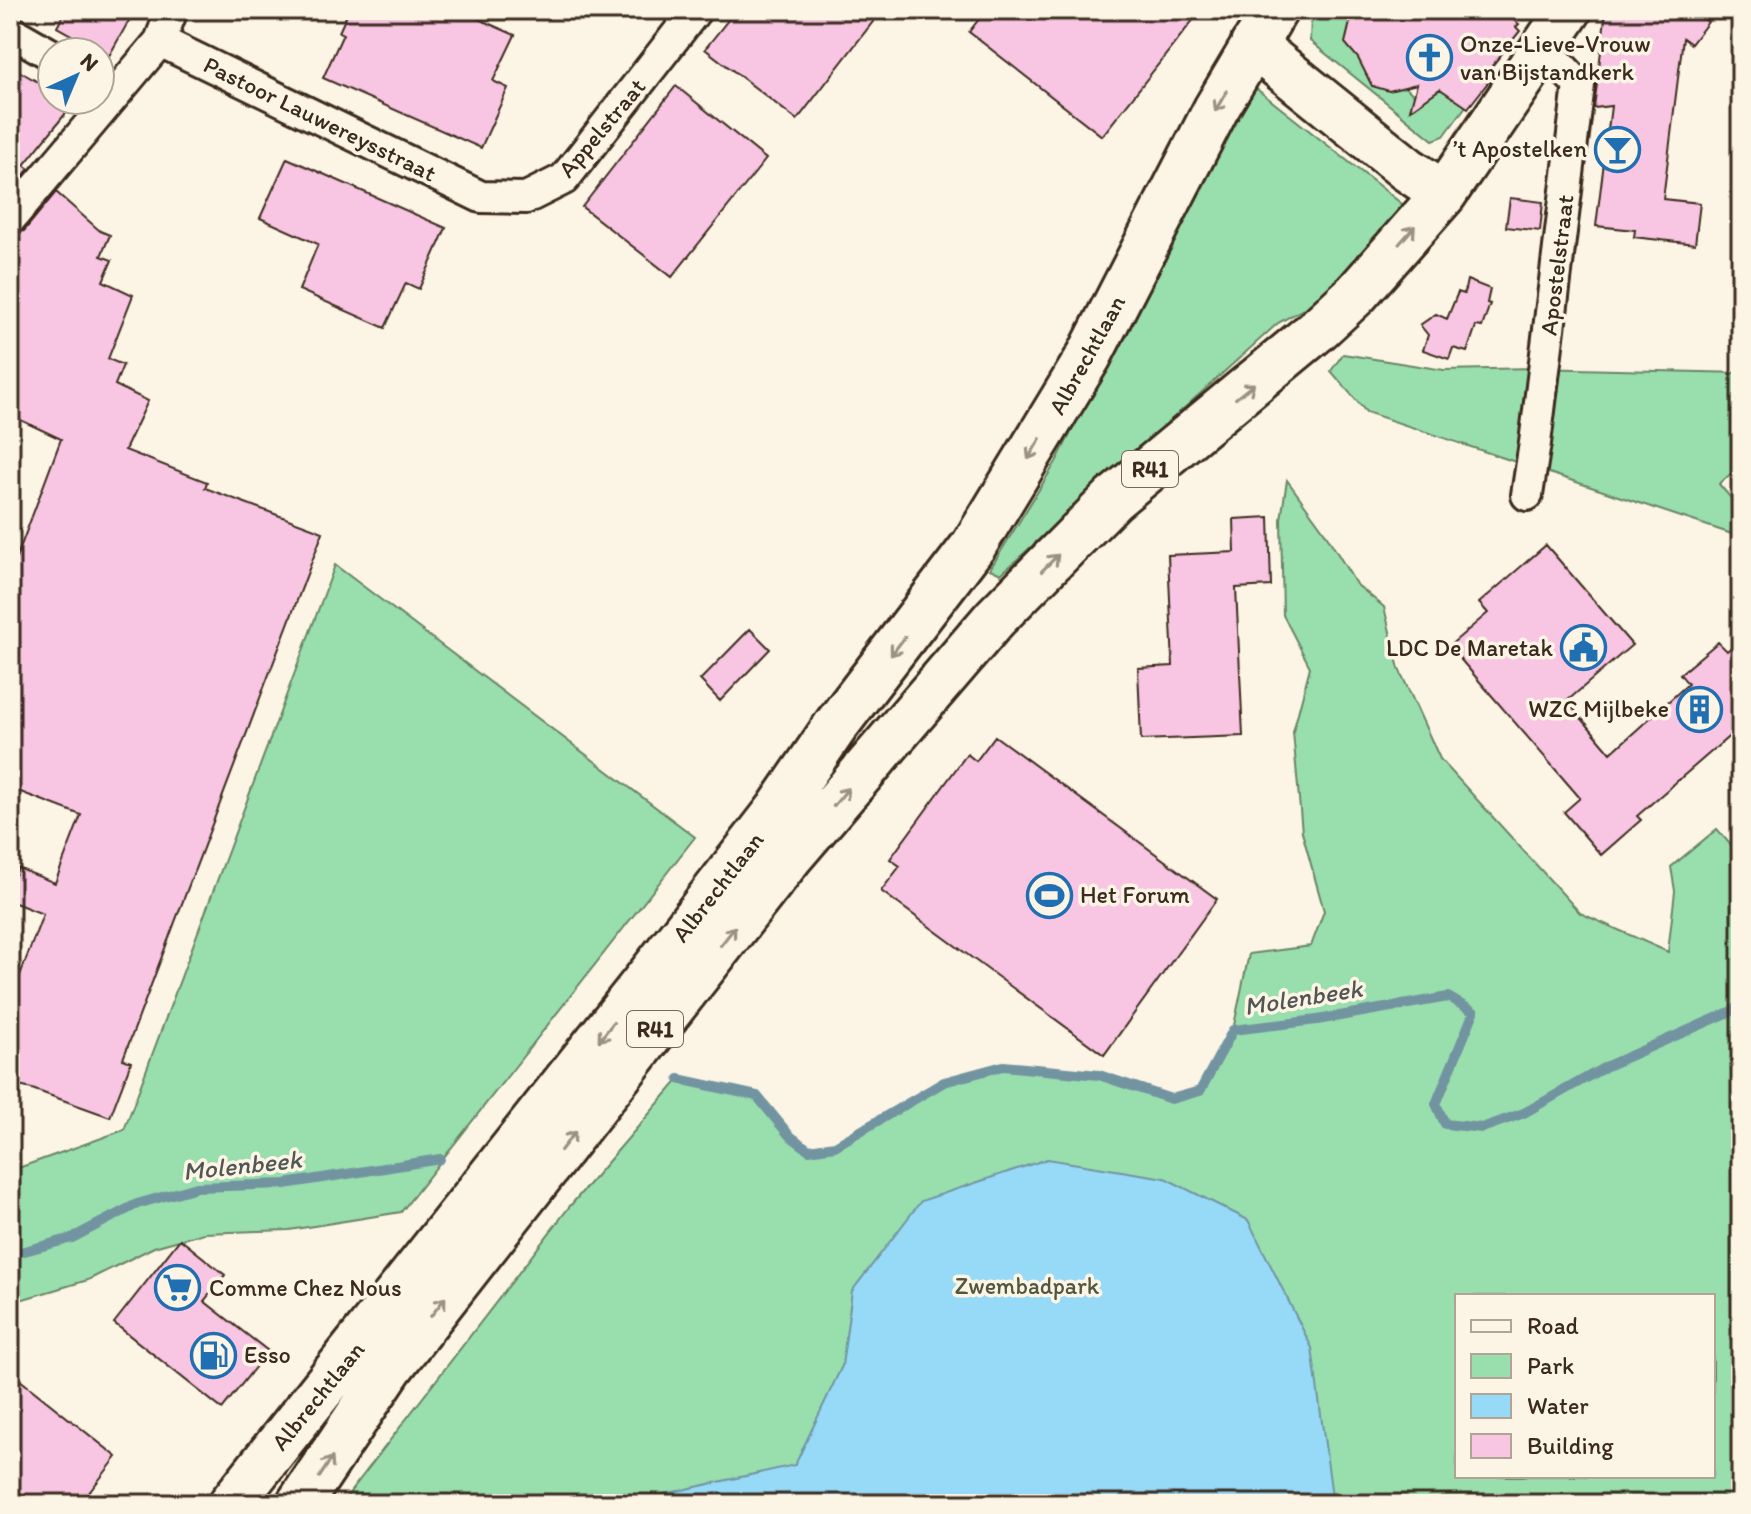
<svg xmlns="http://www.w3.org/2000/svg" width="1751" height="1514" font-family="Itim,sans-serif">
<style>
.green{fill:#99dfad;stroke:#6a8466;stroke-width:2;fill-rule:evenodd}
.water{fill:#96daf8;stroke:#7294a1;stroke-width:2}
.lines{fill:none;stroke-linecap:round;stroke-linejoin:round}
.stream{stroke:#7294a1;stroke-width:10}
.building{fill:#f8c5e3;stroke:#3b2a1e;stroke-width:2}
.minor-casing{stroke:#3b2a1e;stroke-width:36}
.primary-casing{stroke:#3b2a1e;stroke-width:50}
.minor{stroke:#fcf5e5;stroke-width:30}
.primary{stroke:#fcf5e5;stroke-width:44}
.oneway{stroke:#9c9082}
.labels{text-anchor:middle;stroke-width:7;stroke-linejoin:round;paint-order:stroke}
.shield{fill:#fcf5e5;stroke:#75675a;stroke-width:2}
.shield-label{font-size:22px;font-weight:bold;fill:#3b2a1e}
.poi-label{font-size:24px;fill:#3b2a1e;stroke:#fcf5e5;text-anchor:start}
.street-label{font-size:24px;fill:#3b2a1e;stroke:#fcf5e5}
.park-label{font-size:24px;fill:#525742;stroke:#fcf5e5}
.water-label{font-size:26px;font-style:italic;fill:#525654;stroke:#fcf5e5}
</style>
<rect width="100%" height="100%" fill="#fcf5e5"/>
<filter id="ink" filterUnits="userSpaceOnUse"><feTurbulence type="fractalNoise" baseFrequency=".0125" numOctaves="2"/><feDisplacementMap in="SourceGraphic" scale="16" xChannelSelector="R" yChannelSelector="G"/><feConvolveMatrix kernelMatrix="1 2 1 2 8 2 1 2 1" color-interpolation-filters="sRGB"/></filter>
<g filter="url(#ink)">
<path class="green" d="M1317 10H1346L1359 20 1405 87 1414 95 1438 82 1466 106 1444 136 1433 140 1310 41 1311 18Z
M1249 83 1402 204 1401 242 1345 286 1278 323 1001 574 990 569 1056 462Z
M1343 354 1444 370 1534 368 1741 373V465L1719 484 1741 510V537L1366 412 1331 371Z
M1287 480 1324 531 1356 584 1384 607 1399 669 1440 759 1580 913 1668 952 1675 891 1671 867 1717 829 1741 857V1504H341L570 1206 679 1079 757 1096 789 1135 809 1150 835 1146 944 1082 1003 1066 1099 1075 1171 1099 1200 1091 1233 1030 1249 954 1311 946 1324 911 1302 832 1293 732 1310 667 1283 615 1281 519ZM1457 1296H1713V1476H1457Z
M335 565 695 837 401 1212 289 1230 204 1233 154 1247 88 1280 10 1303V1171L124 1130Z"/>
<path class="water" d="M1047 1159 1165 1178 1248 1220 1312 1348 1333 1504H664V1494L795 1465 842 1366 852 1291 921 1201Z"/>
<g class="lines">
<path class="stream" d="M679 1079 757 1096 789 1135 809 1150 835 1146 944 1082 1003 1066 1099 1075 1171 1099 1200 1091 1233 1030 1317 1020 1448 997 1474 1012 1436 1104 1445 1124 1482 1128 1524 1113 1607 1066 1741 1007
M10 1255 72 1238 137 1204 197 1187 285 1184 440 1159"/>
</g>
<path class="building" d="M66 10H135L109 56 57 27Z
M349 10H458L515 35 493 81 508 88 481 148 323 78 343 34 339 32Z
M736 10H882L797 120 705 49Z
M986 10H1201L1102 136 969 32Z
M1353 10H1500L1519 24 1516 27 1520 31 1487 72 1493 76 1468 108 1440 89 1410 110 1417 84 1389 91 1372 86 1358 58 1345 43Z
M1606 10H1694L1708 22 1691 44 1683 38 1663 199 1700 203 1695 244 1634 237 1635 230 1596 226 1611 106 1594 108Z
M10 66 38 82 52 93V100H61L70 108 24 165 29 169 10 191Z
M676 86 766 159 672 277 582 207Z
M287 158 446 228 419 289 406 283 385 328 299 290 318 244 260 218Z
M56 192 100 231 110 235 101 256 112 260 103 281 133 295 108 359 123 365 115 385 148 401 125 450 207 482 205 488 323 532 123 1059 131 1062 110 1117 32 1089 10 1084V1002L43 914 10 901V888L18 868 55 883 81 815 10 788V575L61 439 10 415V237L24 231Z
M1510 198 1543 202 1540 231 1506 227Z
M1467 280 1490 289 1487 303 1490 304 1482 327 1476 326 1467 352 1453 348 1449 359 1423 350 1428 335 1420 325 1436 314 1447 319 1458 292 1464 294Z
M1269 517 1271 586 1236 588 1243 736 1141 740 1138 668 1173 666 1168 555 1235 552 1234 519Z
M1546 545 1632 645 1567 701 1611 753 1688 684 1680 674 1718 642 1727 651 1741 639V726L1637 816 1641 820 1601 855 1564 812 1580 798 1449 646 1488 613 1479 603Z
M750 629 770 649 720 701 700 680Z
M995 736 1217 899 1104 1055 881 891 900 866 890 859 967 754 976 761Z
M180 1239 225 1275 204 1301 268 1351 222 1409 114 1323Z
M10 1372 117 1457 80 1504H10Z"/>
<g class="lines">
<defs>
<path id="minor" d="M10 31 52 55
M160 41 481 197 526 198 564 179 696 10
M10 219 160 41 172 10
M1527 495 1535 443 1579 85 1544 48"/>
<path id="primary" d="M1253 45 1407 169 1444 194
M231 1504 654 970 778 810 837 724 974 545 1089 356 1216 109 1275 10
M299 1504 390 1368 790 857 995 618 1113 499 1316 331 1356 294 1444 194 1569 10"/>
</defs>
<use href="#minor" class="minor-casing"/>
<use href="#primary" class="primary-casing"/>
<use href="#minor" class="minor"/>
<use href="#primary" class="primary"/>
</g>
<defs><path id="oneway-shaft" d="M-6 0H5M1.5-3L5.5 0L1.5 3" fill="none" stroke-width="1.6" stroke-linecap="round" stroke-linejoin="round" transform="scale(2)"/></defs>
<g class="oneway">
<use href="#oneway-shaft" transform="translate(1221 101) rotate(120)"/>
<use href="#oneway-shaft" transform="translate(1407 235) rotate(-49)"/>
<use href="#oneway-shaft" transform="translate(1245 391) rotate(-39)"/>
<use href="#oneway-shaft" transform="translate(1034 449) rotate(121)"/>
<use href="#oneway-shaft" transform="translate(1050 563) rotate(-45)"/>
<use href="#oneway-shaft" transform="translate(898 646) rotate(127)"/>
<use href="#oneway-shaft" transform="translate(841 797) rotate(-50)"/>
<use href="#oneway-shaft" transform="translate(728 936) rotate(-52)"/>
<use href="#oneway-shaft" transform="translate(606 1032) rotate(128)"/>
<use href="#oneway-shaft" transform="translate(568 1141) rotate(-52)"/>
<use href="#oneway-shaft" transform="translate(438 1307) rotate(-52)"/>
<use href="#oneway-shaft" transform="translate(326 1467) rotate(-57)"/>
</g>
</g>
<defs>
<symbol id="church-ring" viewBox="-11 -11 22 22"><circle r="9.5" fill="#fcf5e5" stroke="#1f6fb2" stroke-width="1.5"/><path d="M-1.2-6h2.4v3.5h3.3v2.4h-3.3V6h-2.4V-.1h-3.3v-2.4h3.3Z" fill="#1f6fb2"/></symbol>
<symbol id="bar-ring" viewBox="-11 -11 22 22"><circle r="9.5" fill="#fcf5e5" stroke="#1f6fb2" stroke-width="1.5"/><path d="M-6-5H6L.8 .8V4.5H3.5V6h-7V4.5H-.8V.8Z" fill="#1f6fb2"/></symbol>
<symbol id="civic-ring" viewBox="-11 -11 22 22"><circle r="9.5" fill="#fcf5e5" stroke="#1f6fb2" stroke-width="1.5"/><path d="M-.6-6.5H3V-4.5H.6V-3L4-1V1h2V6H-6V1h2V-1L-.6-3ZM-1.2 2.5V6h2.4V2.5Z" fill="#1f6fb2"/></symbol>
<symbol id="building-ring" viewBox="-11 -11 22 22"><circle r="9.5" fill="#fcf5e5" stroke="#1f6fb2" stroke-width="1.5"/><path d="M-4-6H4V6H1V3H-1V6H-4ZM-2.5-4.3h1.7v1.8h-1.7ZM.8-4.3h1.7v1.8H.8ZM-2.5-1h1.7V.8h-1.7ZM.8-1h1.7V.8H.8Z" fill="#1f6fb2"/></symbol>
<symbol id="stadium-ring" viewBox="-11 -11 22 22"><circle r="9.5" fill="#fcf5e5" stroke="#1f6fb2" stroke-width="1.5"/><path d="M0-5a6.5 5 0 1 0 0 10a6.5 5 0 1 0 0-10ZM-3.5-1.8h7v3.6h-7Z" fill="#1f6fb2"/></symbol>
<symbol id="supermarket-ring" viewBox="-11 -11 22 22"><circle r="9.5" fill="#fcf5e5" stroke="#1f6fb2" stroke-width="1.5"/><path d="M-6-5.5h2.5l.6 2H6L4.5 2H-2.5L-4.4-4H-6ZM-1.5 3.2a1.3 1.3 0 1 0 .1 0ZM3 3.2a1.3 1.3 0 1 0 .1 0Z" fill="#1f6fb2"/></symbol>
<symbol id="fuel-ring" viewBox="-11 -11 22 22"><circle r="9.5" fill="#fcf5e5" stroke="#1f6fb2" stroke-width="1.5"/><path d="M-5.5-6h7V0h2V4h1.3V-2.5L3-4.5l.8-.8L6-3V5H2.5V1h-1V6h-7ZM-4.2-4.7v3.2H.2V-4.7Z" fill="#1f6fb2"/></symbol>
</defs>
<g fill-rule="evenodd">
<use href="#church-ring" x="1404" y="32" width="51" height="51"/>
<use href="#bar-ring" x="1592" y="124" width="51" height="51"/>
<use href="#civic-ring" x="1558" y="622" width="51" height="51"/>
<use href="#building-ring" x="1674" y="684" width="51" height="51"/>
<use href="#stadium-ring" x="1024" y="870" width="51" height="51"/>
<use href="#supermarket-ring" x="152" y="1262" width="51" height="51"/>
<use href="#fuel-ring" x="188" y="1330" width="51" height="51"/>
</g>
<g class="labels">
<g class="shield">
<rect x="1122" y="451" width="56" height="36" rx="6"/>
<rect x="627" y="1011" width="56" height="36" rx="6"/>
</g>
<g class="shield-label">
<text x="1150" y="477">R41</text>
<text x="655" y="1037">R41</text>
</g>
<g class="poi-label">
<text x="1460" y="52">Onze-Lieve-Vrouw<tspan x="1460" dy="28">van Bijstandkerk</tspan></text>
<text x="1587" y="157" text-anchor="end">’t Apostelken</text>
<text x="1553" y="656" text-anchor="end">LDC De Maretak</text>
<text x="1669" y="717" text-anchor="end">WZC Mijlbeke</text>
<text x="1080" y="903">Het Forum</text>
<text x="209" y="1296">Comme Chez Nous</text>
<text x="244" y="1363">Esso</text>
</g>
<g class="street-label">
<text transform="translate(320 119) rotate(26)" y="8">Pastoor Lauwereysstraat</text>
<text transform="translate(602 128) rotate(-50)" y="8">Appelstraat</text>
<text transform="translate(1557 265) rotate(-83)" y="8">Apostelstraat</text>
<text transform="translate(1087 355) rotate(-61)" y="8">Albrechtlaan</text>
<text transform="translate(718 887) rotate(-52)" y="8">Albrechtlaan</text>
<text transform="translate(318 1396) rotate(-51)" y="8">Albrechtlaan</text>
</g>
<g class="park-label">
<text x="1027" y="1294">Zwembadpark</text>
</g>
<g class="water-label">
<text transform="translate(1303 997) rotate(-9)" y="9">Molenbeek</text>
<text transform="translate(242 1165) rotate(-6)" y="9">Molenbeek</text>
</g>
</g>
<rect width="1751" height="1514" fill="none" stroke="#fcf5e5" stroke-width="40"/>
<rect x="20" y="20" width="1711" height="1474" fill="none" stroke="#3b2a1e" stroke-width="3" filter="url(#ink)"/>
<rect x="1455" y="1294" width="260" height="184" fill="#fcf5e5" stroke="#afa495" stroke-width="2"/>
<rect x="1471" y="1320" width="40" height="12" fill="#fcf5e5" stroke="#afa495" stroke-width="2"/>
<text x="1527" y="1334" font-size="24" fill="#3b2a1e">Road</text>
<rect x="1471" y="1354" width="40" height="24" fill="#99dfad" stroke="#afa495" stroke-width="2"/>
<text x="1527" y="1374" font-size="24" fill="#3b2a1e">Park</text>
<rect x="1471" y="1394" width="40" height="24" fill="#96daf8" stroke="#afa495" stroke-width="2"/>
<text x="1527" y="1414" font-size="24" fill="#3b2a1e">Water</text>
<rect x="1471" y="1434" width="40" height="24" fill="#f8c5e3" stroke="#afa495" stroke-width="2"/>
<text x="1527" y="1454" font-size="24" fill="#3b2a1e">Building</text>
<g transform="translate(76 76) rotate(44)"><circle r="38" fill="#fcf5e5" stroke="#afa495" stroke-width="2"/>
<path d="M0-6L14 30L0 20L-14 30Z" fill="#1f6fb2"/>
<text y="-12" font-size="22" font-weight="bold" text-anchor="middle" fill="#3b2a1e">N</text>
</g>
</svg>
